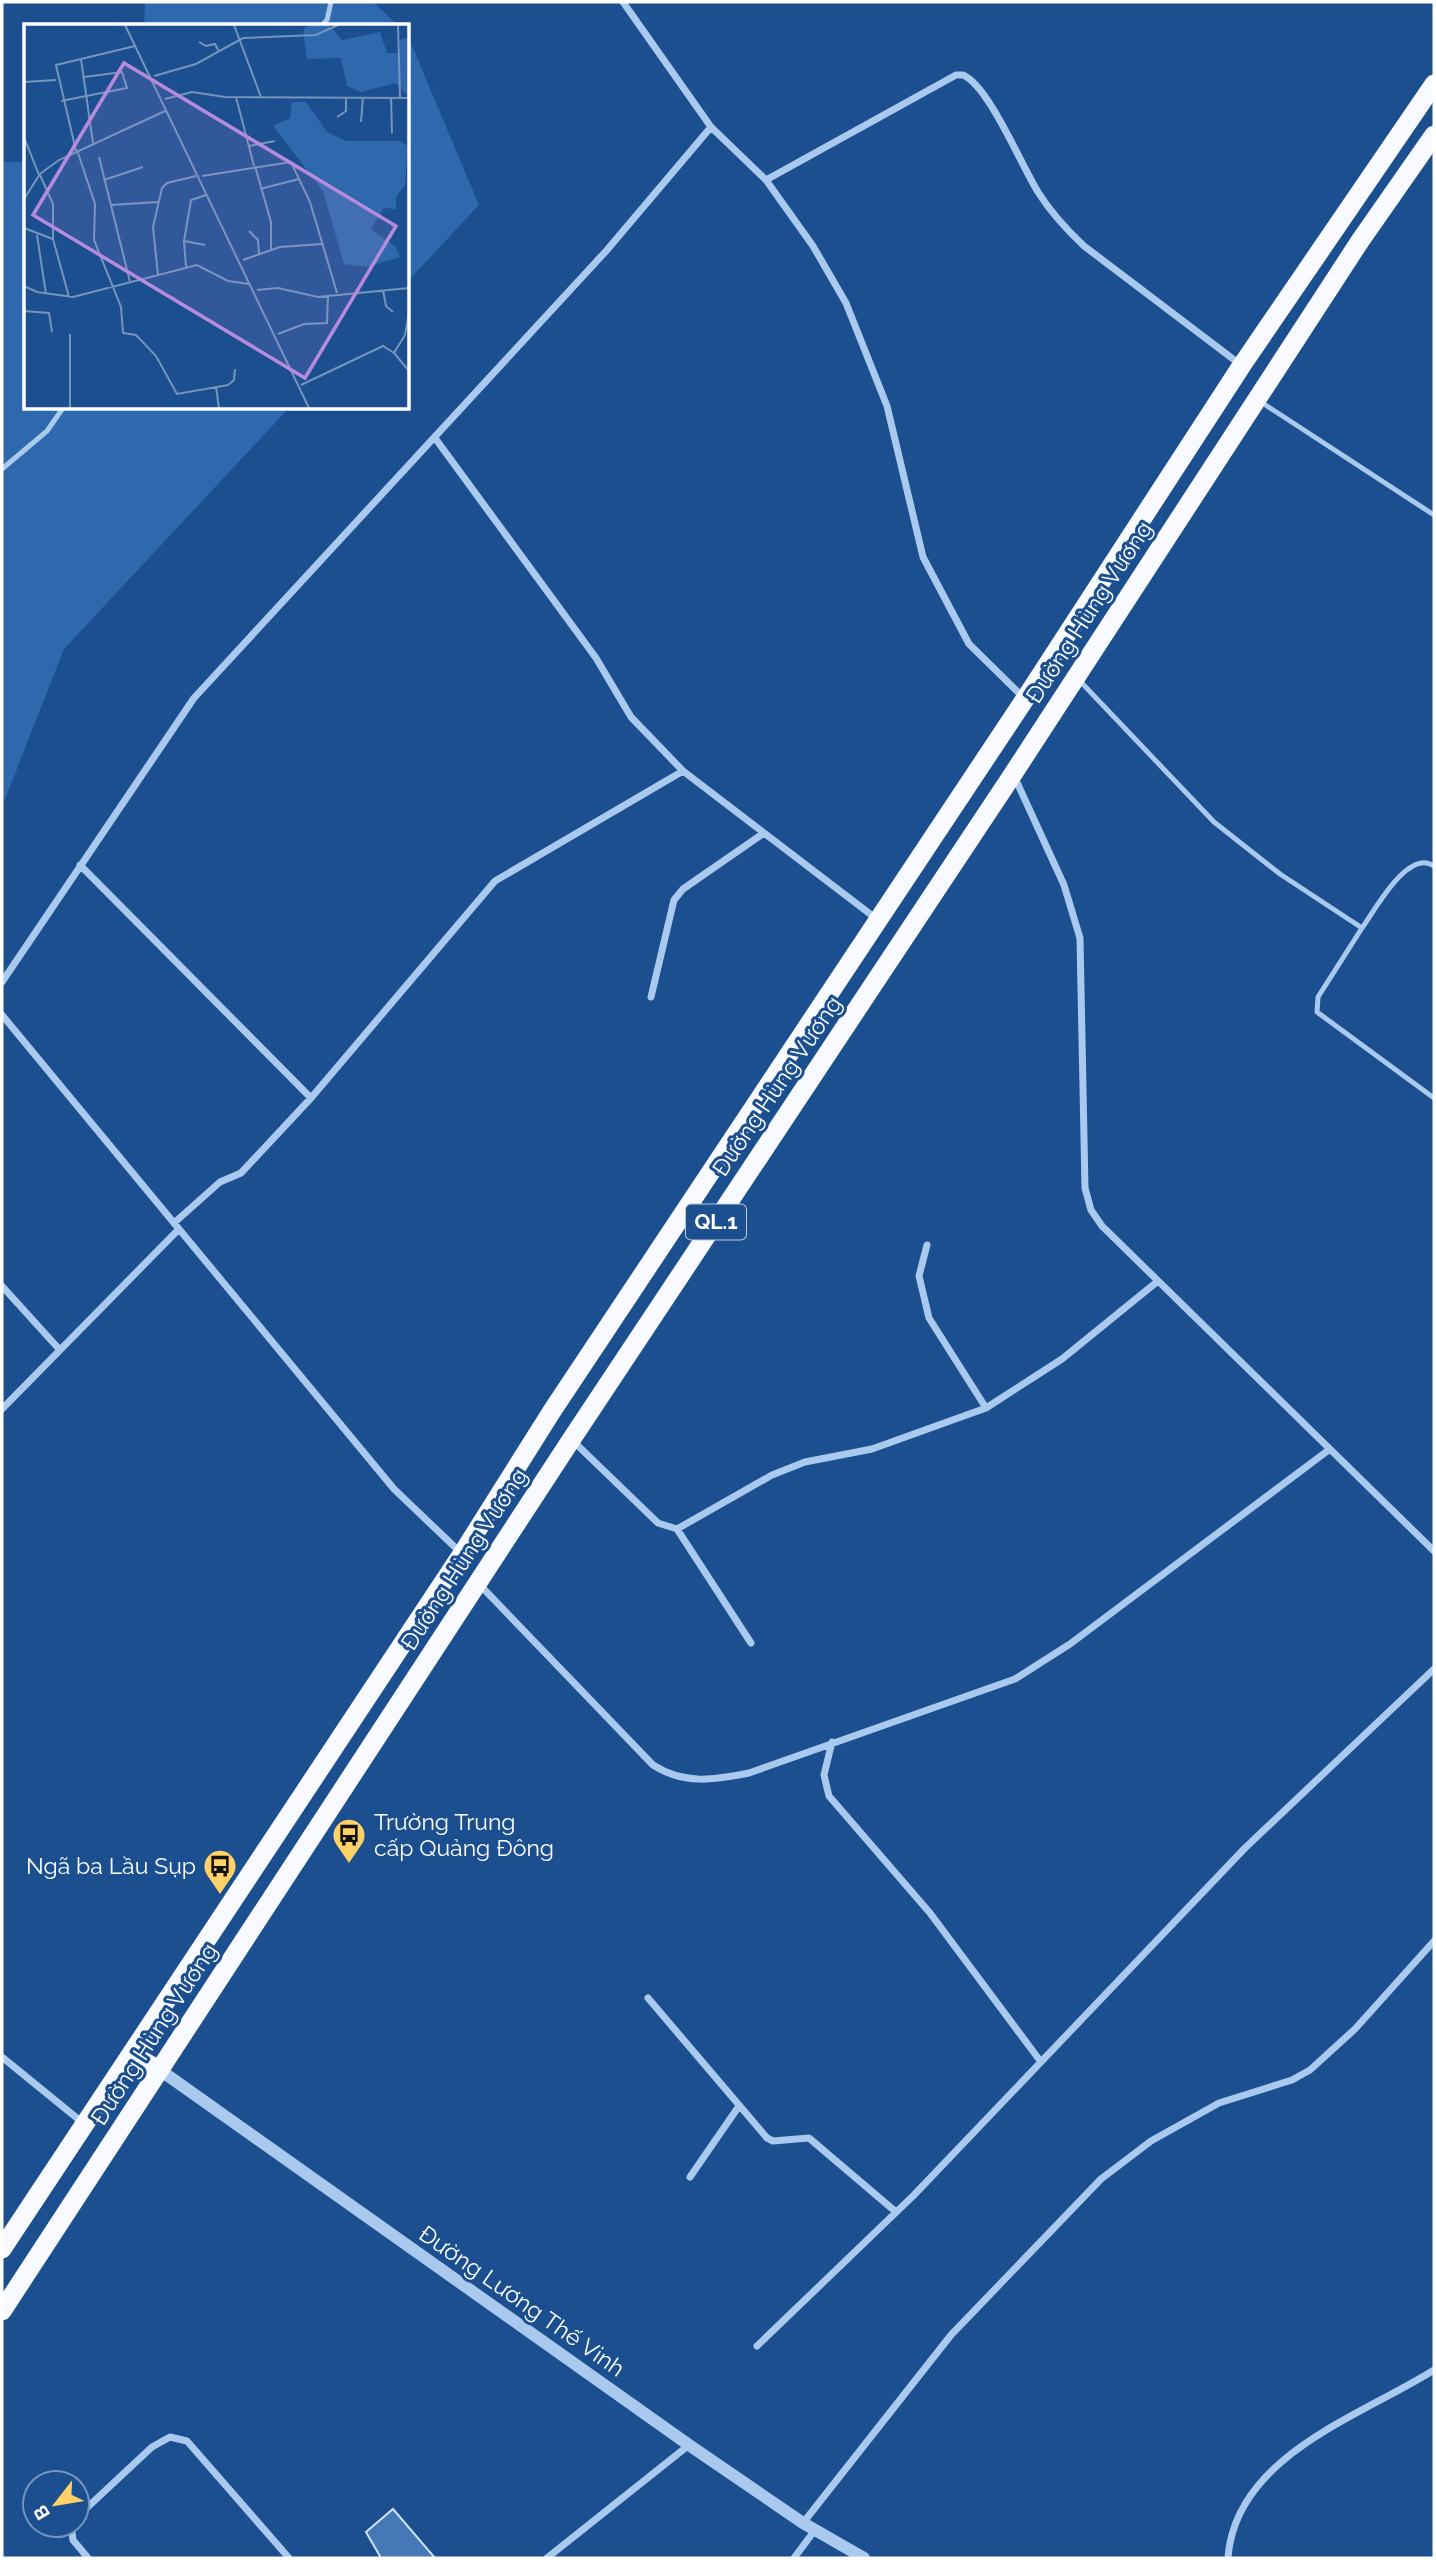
<svg xmlns="http://www.w3.org/2000/svg" width="1436" height="2560" font-family="Raleway,sans-serif">
<style>
.green{fill:#2e69ad}
.building{fill:#4478b7;stroke:#cfe3fa;stroke-width:2}
.lines{fill:none;stroke-linecap:round;stroke-linejoin:round}
.service{stroke:#a9c9ee;stroke-width:5}
.minor{stroke:#a9c9ee;stroke-width:7}
.tertiary{stroke:#a9c9ee;stroke-width:12}
.primary{stroke:#f0f6ff;stroke-width:18}
.trunk{stroke:#f8faff;stroke-width:19}
.labels{text-anchor:middle;stroke-width:6;stroke-linejoin:round;paint-order:stroke}
.shield{fill:#1b4f8f;stroke:#bbcadd;stroke-width:2}
.shield-label{font-size:21px;font-weight:bold;fill:#fff}
.street-label{font-size:23px;fill:#fff;stroke:#1b4f8f}
.poi-label{font-size:23px;fill:#fff;stroke:#1b4f8f;text-anchor:start}
.inset-road{fill:none;stroke:#7695bc;stroke-width:2}
.view{fill:#b68bdc;fill-opacity:0.15;stroke:#b68bdc;stroke-width:3.5}
.inset-edge{fill:none;stroke:#fff;stroke-width:3.5}
</style>
<rect width="100%" height="100%" fill="#1b4f8f"/>
<path class="green" d="M145 2H373L399 26H144Z
M408 36 479 205 408 281Z
M2 162H26V408H289L64 649 2 807Z"/>
<path class="building" d="M393 2509 435 2558H381L366 2532Z"/>
<g class="lines">
<path class="service" d="M321 26 327 20 331 2
M1261 402 1434 515
M2 469 47 431 63 408
M1078 679 1214 822 1280 874 1362 928C1375 910 1408 848 1434 866
M1362 928 1318 997 1317 1012 1434 1098"/>
<path class="minor" d="M623 2 711 127 766 180 813 246 846 303 887 406 923 557 969 644 1024 698
M766 180 956 75H963C989 86 1021 165 1038 192 1051 213 1067 230 1084 246L1241 365
M435 438 596 658 631 717 683 771 878 920
M1015 778 1064 885 1080 938 1085 1188 1091 1210 1102 1226 1434 1551
M80 865 311 1098
M2 982 194 698 607 250 711 127
M651 997 674 900 683 889 764 833
M2 1015 394 1489 460 1552
M174 1223 220 1182 241 1173 311 1098 495 881 683 771
M927 1245 919 1276 929 1318 986 1408
M2 1286 59 1349
M2 1409 179 1229
M572 1440 658 1523 677 1529 772 1475 805 1462 872 1449 986 1408 1062 1359 1158 1281
M677 1529 751 1643
M478 1583 653 1765C684 1785 714 1780 749 1773L1015 1679 1070 1644 1330 1449
M832 1742 824 1775 829 1796 930 1913 1041 2062
M648 1998 767 2138 773 2141 809 2138 896 2212
M2 2057 83 2123
M690 2177 739 2106
M757 2346 914 2195 1245 1848 1434 1669
M77 2517 152 2447 170 2437 187 2441 289 2558
M803 2523 951 2335 1101 2179 1151 2141 1219 2103 1292 2080 1310 2070 1355 2029 1434 1941
M71 2525 73 2540 88 2558
M547 2558 689 2445
M794 2558 815 2530
M1228 2558C1235 2456 1361 2416 1434 2370"/>
<path class="tertiary" d="M160 2070 689 2445 803 2523 864 2558"/>
<path class="primary" d="M132 2054 160 2070"/>
<path class="trunk" d="M2 2249 462 1554 552 1411 1025 699 1242 365 1434 84
M2 2311 571 1440 1013 774 1360 241 1434 135"/>
</g>
<defs>
<symbol id="bus-pin" viewBox="-11 -11 22 30"><path d="M0 17L-7.5 6A9.5 9.5 0 1 1 7.5 6Z" fill="#ffd166" stroke="#1b4f8f"/><path d="M-5-6H5V4H4V6H2V4H-2V6H-4V4H-5ZM-3.5-4V0h7V-4ZM-3.5 1.2v1.5H-2V1.2ZM2 1.2v1.5H3.5V1.2Z" fill="#111"/></symbol>
</defs>
<g fill-rule="evenodd">
<use href="#bus-pin" x="330" y="1816" width="38" height="52"/>
<use href="#bus-pin" x="201" y="1847" width="38" height="52"/>
</g>
<g class="labels">
<rect class="shield" x="686" y="1204.5" width="60" height="35" rx="5"/>
<g class="shield-label">
<text x="716" y="1229">QL.1</text>
</g>
<g class="street-label">
<text transform="translate(1089 612) rotate(-57)" y="8">Đường Hùng Vương</text>
<text transform="translate(777 1086) rotate(-56)" y="8">Đường Hùng Vương</text>
<text transform="translate(464 1559) rotate(-57)" y="8">Đường Hùng Vương</text>
<text transform="translate(154 2034) rotate(-57)" y="8">Đường Hùng Vương</text>
<text transform="translate(522 2301) rotate(35)" y="8">Đường Lương Thế Vinh</text>
</g>
<g class="poi-label">
<text x="374" y="1830">Trường Trung<tspan x="374" dy="26">cấp Quảng Đông</tspan></text>
<text x="196" y="1874" text-anchor="end">Ngã ba Lầu Sụp</text>
</g>
</g>
<g transform="translate(24 24)">
<rect width="385" height="385" fill="#1b4f8f"/>
<path d="M283 1H305L318 16 356 8 363 29H376V16L385 13V73L372 59 337 68 323 62 317 34 283 35 279 7ZM268 78H282L303 108 322 117H375L384 122 381 161 372 173V185L360 184 347 205 372 223 376 233 343 243 320 240 299 167 249 102 266 94Z" fill="#2e69ad"/>
<path class="inset-road" d="M101 1 285 384M210 1 237 73M374 1 376 73M175 18 182 22 191 20 195 28M57 35 69 119M130 52 172 40 219 14 292 11 314 1M0 58 32 56M212 73 230 142M367 73 368 109M141 75 168 68 201 73 385 74M37 77 103 64 98 48 60 53M313 93 322 87V73M337 98 339 73M0 113 15 151M225 122 251 117M53 126 71 180 70 216 97 283 99 309 112 311 132 332 153 370 204 361 210 356 211 345M52 127 32 41 111 22M75 133 106 258M231 142 247 198V225M16 151 29 180V215L45 273M178 152 267 138 286 178 313 269M80 156 119 143M236 165 275 155M0 175 16 150 35 136 141 87M87 181 134 178M0 204 29 215M225 207 234 216 235 230M13 211 22 270M160 217 181 221M219 236 256 223 298 220M162 243 160 217 167 176 182 171M134 251 129 203 138 164 143 159 172 152M0 262 13 268 49 273 173 241 204 257 225 260M233 266 254 264 294 273 385 264M359 266 362 282 369 288M0 287 25 289 28 308M385 289 381 311 370 329 385 347M46 310V384M254 310 280 300 303 299 304 272M277 361 359 322 370 329M192 363 195 384"/>
<path class="view" d="M100 39 372 202 281 354 9 191Z"/>
<rect width="385" height="385" class="inset-edge"/>
</g>
<rect width="1436" height="2560" fill="none" stroke="#ffffff" stroke-width="7"/>
<g transform="translate(56 2504) rotate(239)"><circle r="33" fill="#1b4f8f" stroke="#7695bc" stroke-width="2"/>
<path d="M0-5L12 26L0 18L-12 26Z" fill="#ffd166"/>
<text y="-10" font-size="19" font-weight="bold" text-anchor="middle" fill="#ffffff">B</text>
</g>
</svg>
